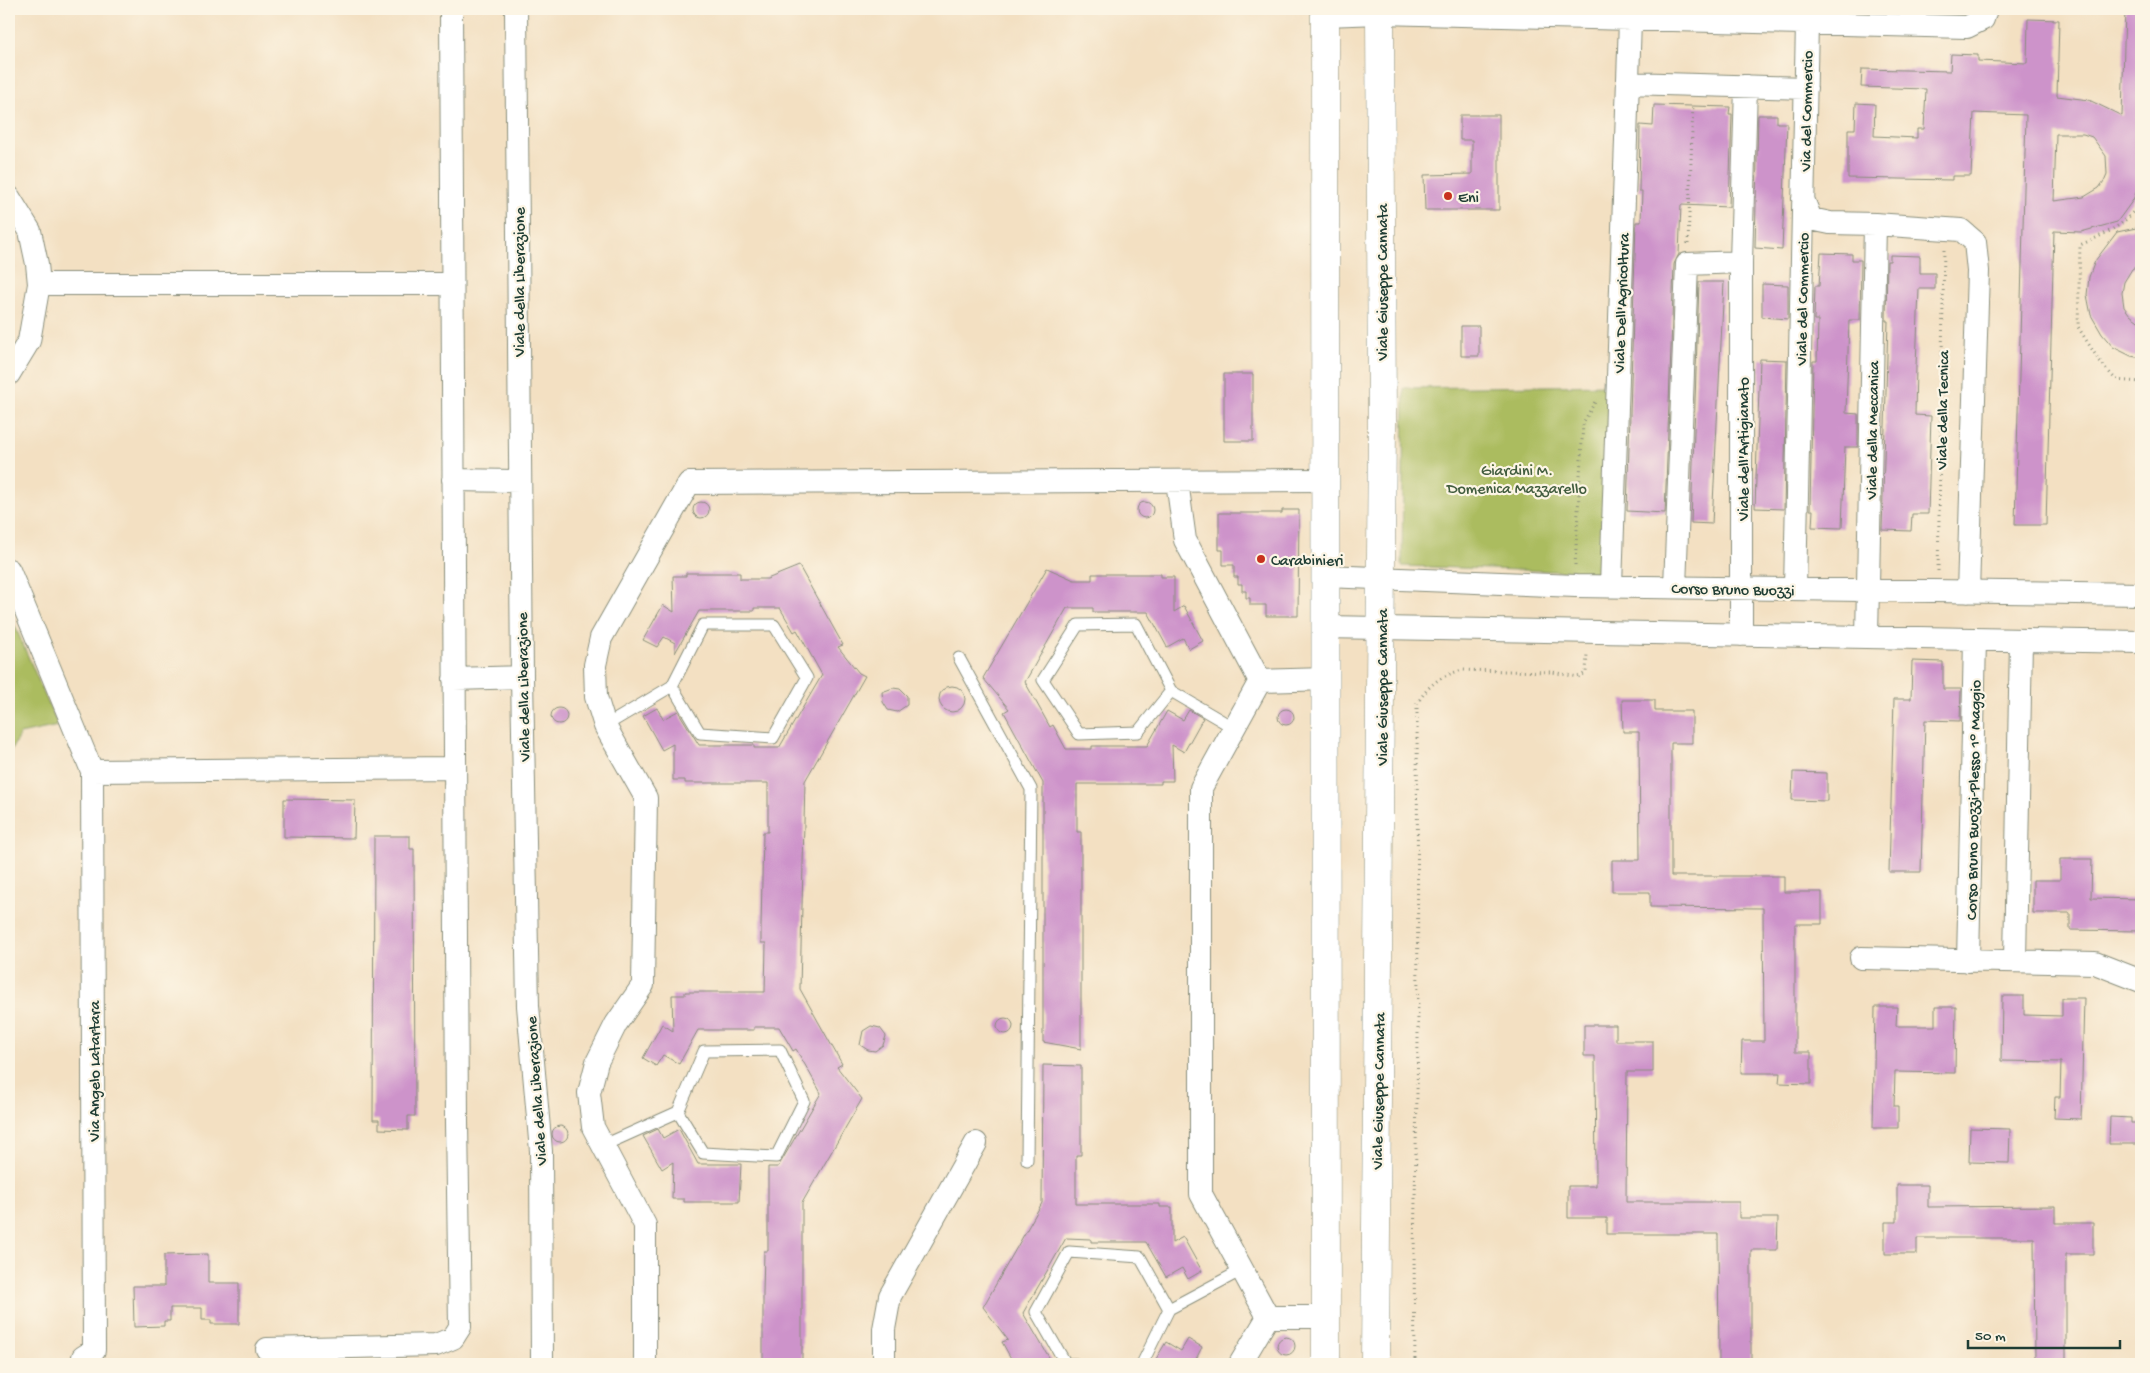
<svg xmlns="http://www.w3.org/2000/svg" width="2150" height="1373" font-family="'Gochi Hand',sans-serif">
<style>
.green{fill:#abbc5f;stroke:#657c4a}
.building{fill:#cd93ca;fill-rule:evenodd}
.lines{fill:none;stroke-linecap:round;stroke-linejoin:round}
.lane-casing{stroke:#898e7b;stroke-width:13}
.street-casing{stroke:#898e7b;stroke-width:24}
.secondary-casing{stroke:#898e7b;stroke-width:29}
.path{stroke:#898e7b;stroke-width:3;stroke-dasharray:1 4;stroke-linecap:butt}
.lane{stroke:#fff;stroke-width:11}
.street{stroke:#fff;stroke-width:22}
.secondary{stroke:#fff;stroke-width:28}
.poi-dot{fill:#c8321e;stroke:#fcf5e5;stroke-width:2}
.labels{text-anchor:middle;stroke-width:4.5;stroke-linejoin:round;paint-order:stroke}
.street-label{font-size:16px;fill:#1f3d34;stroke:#fcf5e5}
.poi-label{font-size:16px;fill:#1f3d34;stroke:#fcf5e5;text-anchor:start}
.park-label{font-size:16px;fill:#425d3f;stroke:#fcf5e5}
</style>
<rect width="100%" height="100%" fill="#fcf5e5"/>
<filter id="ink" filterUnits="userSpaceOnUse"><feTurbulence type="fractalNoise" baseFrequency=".02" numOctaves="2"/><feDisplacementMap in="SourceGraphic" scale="10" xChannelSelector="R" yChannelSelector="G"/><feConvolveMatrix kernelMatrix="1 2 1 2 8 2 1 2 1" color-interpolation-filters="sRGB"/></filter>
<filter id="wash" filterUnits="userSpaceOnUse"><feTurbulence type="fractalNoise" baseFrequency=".0096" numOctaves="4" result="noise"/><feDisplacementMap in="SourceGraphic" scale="20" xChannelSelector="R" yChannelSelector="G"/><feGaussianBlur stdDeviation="1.12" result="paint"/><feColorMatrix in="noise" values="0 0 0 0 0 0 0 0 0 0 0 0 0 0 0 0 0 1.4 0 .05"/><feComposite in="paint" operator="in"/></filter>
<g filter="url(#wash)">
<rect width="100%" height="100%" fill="#f3e0c2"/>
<path class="green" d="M1613 385 1606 573 1402 566 1404 388Z
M9 612 58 726 20 734 9 754Z"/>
<g id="blocks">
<path class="building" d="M2125 9H2141V180L2133 200 2117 222 2081 232 2054 231 2046 525H2015L2026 115 1974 113 1971 176H1952V180L1848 178V129H1855L1856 103 1875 104 1874 136 1917 138V129H1924L1926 89 1861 87 1862 69 1950 71 1951 54 1978 55V61L2027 63 2028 19 2059 20 2057 96 2089 100 2122 116ZM2056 134H2083L2092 137 2106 156 2107 174 2104 181 2099 188 2084 197 2054 201Z
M1654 105 1730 107 1729 114H1732L1729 207 1681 205 1679 254 1674 264 1665 513 1627 511 1636 222H1641L1642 191H1639L1640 125 1653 126Z
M1460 115H1499V210H1425L1424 175 1472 174V140H1460Z
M1758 115H1777V123H1787L1782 250 1755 248Z
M2141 227V264L2132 269 2124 282 2122 293 2124 307 2130 315 2141 323V358L2131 356 2113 347 2102 334 2091 315 2087 295 2089 277 2095 261 2117 232Z
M1821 253 1852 254V260H1861L1860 320H1849L1846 413 1858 414V447H1845L1842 528 1812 527 1813 510H1810L1813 361H1817L1818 320H1814L1815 286H1819Z
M1890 255 1920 256V273H1935V289H1919L1916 366 1915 415 1931 416 1928 514H1912L1911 531 1882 530 1888 321H1886L1887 261H1890Z
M1699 282H1724L1712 524 1691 523Z
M1762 284 1788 285V319L1762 317Z
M1461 326H1479V356H1461Z
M1760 359 1787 360 1784 509 1755 508Z
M1224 374H1253V441H1224Z
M693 510a8 8 0 1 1 16 0a8 8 0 1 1-16 0Z
M1137 510a8 8 0 1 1 16 0a8 8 0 1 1-16 0Z
M1282 510H1299L1298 616H1266V605H1250V598H1246V591H1242V584H1238V577H1234V565H1223V550H1219V513H1282Z
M799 566 843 645 838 647 859 673 865 676 805 781 800 989 842 1064 837 1067 862 1099 802 1203V1364H768L763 1363V1293L764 1251H768V1167H778L821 1093 796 1049 793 1051 779 1027H754V1030H698L679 1064 663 1055 656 1066 643 1058 662 1024 673 1031 672 995H685V992H765L766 943H761V927L763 832H768V783H685V780H673V744L662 750 643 716 657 708 663 719 678 711 699 745H754V748H779L822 675 797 630 794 632 780 608H754V611H699L675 653V643L664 637 657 647 643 640 663 605 674 612 673 576H686V573H740V579H767Z
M1047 568 1074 580H1092V574H1161V577H1174V612L1184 606 1203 641 1189 649 1183 638 1167 647 1148 612H1093V608H1067L1025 682 1050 727 1053 725 1066 749H1092V746H1147L1167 711 1183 720 1189 710 1203 718 1184 752 1172 745 1173 781H1161V784H1077V832H1081V1049L1043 1042V783L1004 712 1009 709 983 678Z
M1912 661 1943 662V689H1961L1960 721 1925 720 1921 872H1889L1894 699H1911Z
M939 699a13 13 0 1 1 26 0a13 13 0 1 1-26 0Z
M893 688 900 689 907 696V705L897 712 888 710 883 702 882 692Z
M1622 700H1655V711H1692V743H1671V876H1784V892H1822V924H1795V1052H1811V1084L1779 1083 1780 1073H1741L1742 1041H1764L1763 908 1650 907V892H1612V860H1640L1639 732H1623Z
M551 716a8 8 0 1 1 16 0a8 8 0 1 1-16 0Z
M1278 717a8 8 0 1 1 16 0a8 8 0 1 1-16 0Z
M1793 772 1827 773V801L1792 800Z
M284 799 355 800 354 838 284 837Z
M374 836H410V849H414L415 1116H408V1130L379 1129V1120H373Z
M2060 859H2092L2091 898 2141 899V931L2070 930V913H2033V880H2060Z
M2002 996H2024V1015L2062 1016V998H2084L2081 1119 2054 1118 2055 1097H2060L2061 1062 2001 1061Z
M1875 1007H1897L1896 1026H1935V1007H1956L1955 1073 1895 1072 1894 1106H1898V1128H1873Z
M997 1026a8 8 0 1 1 16 0a8 8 0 1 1-16 0Z
M1584 1025H1616V1041H1653V1072H1627L1626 1202H1739V1218H1778L1777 1250H1751V1364H1719L1718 1234H1607V1218H1568V1186H1596L1595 1056H1584Z
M871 1026 880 1028 886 1036 883 1045 875 1051 868 1050 860 1045 863 1031Z
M1043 1065 1081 1066V1155H1076V1204H1160V1207H1172V1243L1183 1237 1202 1271 1188 1279 1182 1268 1166 1277 1146 1242H1091V1239L1066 1238 1023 1313 1053 1364H1014L1002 1342 1008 1340 983 1307 1042 1203Z
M2110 1117 2131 1118V1123H2141V1144H2109Z
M552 1134a8 8 0 1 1 16 0a8 8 0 1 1-16 0Z
M1970 1128 2010 1129 2009 1163 1969 1162Z
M658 1129 663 1138 679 1129 698 1164H741L739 1202H684V1199H672L673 1162 662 1169 643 1136Z
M1897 1185H1928V1207L2055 1206V1223H2093V1254H2066V1364H2035L2034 1238H1917V1254H1885V1222H1897Z
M208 1254V1283H239V1324H211V1320H202V1308H170V1321H164V1326L134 1327 133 1286H164V1255Z
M1277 1346a9 9 0 1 1 18 0a9 9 0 1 1-18 0Z
M1188 1339 1202 1347 1196 1359 1206 1364H1153L1166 1342 1181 1351Z"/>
</g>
</g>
<g filter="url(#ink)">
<use href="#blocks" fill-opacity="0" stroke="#898e7b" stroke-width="1"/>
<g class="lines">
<defs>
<path id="lane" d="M959 658 1031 789 1027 1160
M1171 691 1138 732 1079 734 1043 680 1078 625 1136 624 1171 691 1234 728
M605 726 672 686 700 733 773 738 807 678 774 625H703L672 686
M602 1146 678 1112 703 1153 776 1157 804 1101 780 1050 704 1051 678 1112
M1076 1364H1066L1036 1312 1069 1252 1140 1257 1169 1309
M1142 1364 1169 1309 1242 1270"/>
<path id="street" d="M516 9 522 677 528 1006 541 1151 542 1364
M1325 15 1380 13 1967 27 1983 19 1986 9
M1628 83 1806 88
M9 197 30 231 37 264 39 284 29 341 9 374
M1803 199 1811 219 1830 223 1875 224 1961 230 1975 242 1978 271 1968 592
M39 284H452
M453 480 520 481
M1177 481 1185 540 1260 681 1201 788V1194L1268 1317
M9 570 92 771 94 1350 83 1357 82 1364
M1325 576 1576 586 2141 594
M1611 586 1630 20
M1675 587 1687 264 1741 262
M1795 589 1807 23
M1325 627 2141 642
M1741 635V262L1746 86
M1867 637 1875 224
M454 679 522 677
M1260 681 1326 679
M92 771 455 768
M1861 958 2095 963 2141 981
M2015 960 2021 640
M1968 961 1975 639
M1268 1317H1326
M267 1349 436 1345 453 1338 460 1327 457 1122 451 9
M645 1364V1225L593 1127 589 1093 597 1062 616 1024 643 985 646 798 605 726 596 697 595 665 601 638 689 483 1325 480
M884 1364V1329L890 1296 976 1143
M1240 1364 1268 1317"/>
<path id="secondary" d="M1325 9 1326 1364
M1375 1364 1382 423 1380 9"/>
</defs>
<use href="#lane" class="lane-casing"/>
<use href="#street" class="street-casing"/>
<use href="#secondary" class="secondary-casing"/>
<path class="path" d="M2141 200C2128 225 2105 234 2080 245L2078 327 2098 359 2116 380 2141 382
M1688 244 1693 105
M1575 565 1583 423 1595 402
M1938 571 1944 250
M1415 1364 1414 1253 1418 1041 1417 704C1428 685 1441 675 1463 670L1552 672 1578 677 1586 673 1587 653"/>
<use href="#lane" class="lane"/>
<use href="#street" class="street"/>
<use href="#secondary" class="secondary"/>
</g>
</g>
<g class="poi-dot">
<circle cx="1448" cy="196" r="5"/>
<circle cx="1261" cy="559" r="5"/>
</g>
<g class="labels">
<g class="street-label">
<text transform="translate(1805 111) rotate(-89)" y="6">Via del Commercio</text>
<text transform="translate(518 282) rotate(-90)" y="6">Viale della Liberazione</text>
<text transform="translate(1381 282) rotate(-90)" y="6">Viale Giuseppe Cannata</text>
<text transform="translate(1801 299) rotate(-89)" y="6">Viale del Commercio</text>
<text transform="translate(1620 303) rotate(-88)" y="6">Viale Dell'Agricoltura</text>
<text transform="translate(1941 410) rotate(-89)" y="6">Viale della Tecnica</text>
<text transform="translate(1871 430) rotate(-89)" y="6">Viale della Meccanica</text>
<text transform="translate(1742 449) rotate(-90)" y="6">Viale dell'Artigianato</text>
<text transform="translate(1733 588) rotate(1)" y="6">Corso Bruno Buozzi</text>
<text transform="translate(522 687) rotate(-91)" y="6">Viale della Liberazione</text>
<text transform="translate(1381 687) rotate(-90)" y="6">Viale Giuseppe Cannata</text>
<text transform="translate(1972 800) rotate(-89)" y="6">Corso Bruno Buozzi-Plesso 1° Maggio</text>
<text transform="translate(93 1071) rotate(-90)" y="6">Via Angelo Latartara</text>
<text transform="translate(535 1091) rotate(-94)" y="6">Viale della Liberazione</text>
<text transform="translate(1377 1091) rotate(-89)" y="6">Viale Giuseppe Cannata</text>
</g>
<g class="poi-label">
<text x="1458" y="202">Eni</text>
<text x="1271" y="565">Carabinieri</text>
</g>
<g class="park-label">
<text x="1517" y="475">Giardini M.<tspan x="1517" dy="18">Domenica Mazzarello</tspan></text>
</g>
</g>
<rect width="2150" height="1373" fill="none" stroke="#fcf5e5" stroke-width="30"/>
<path d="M1968 1340v8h152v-8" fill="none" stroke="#1f3d34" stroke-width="2.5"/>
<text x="1975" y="1340" font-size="15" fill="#1f3d34" stroke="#fcf5e5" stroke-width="4" paint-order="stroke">50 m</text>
</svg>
